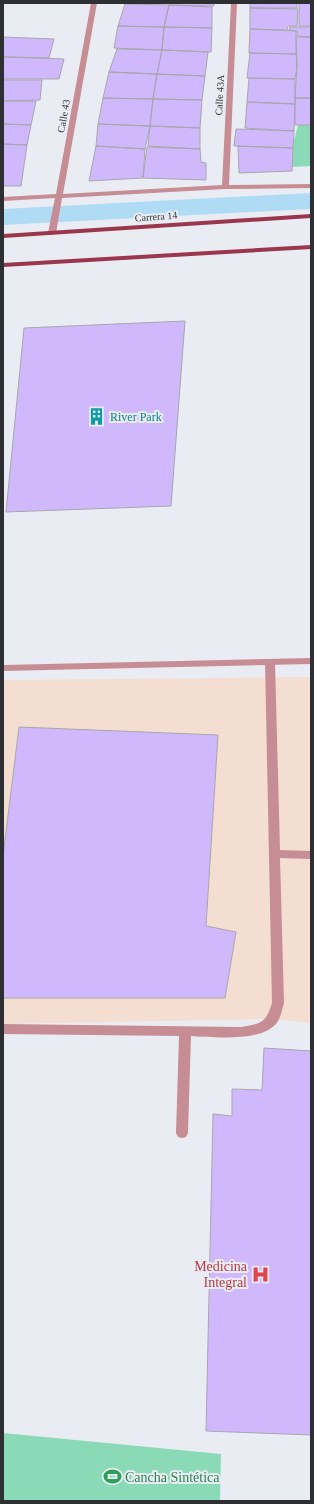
<svg xmlns="http://www.w3.org/2000/svg" width="314" height="1504" font-family="Georgia,serif">
<style>
.medical{fill:#f4ded1}
.green{fill:#8bdab7}
.lines{fill:none;stroke-linecap:round;stroke-linejoin:round}
.canal{fill:#b0dbf5;fill-rule:evenodd}
.building{fill:#cfb9fc;stroke:#a8a6ad}
.service{fill:#c68d94;fill-rule:evenodd}
.minor{fill:#c68d94;fill-rule:evenodd}
.primary{fill:#9a374c;fill-rule:evenodd}
.labels{text-anchor:middle;stroke-width:4;stroke-linejoin:round;paint-order:stroke}
.far-street-label{font-size:10px;fill:#2e2f32;stroke:#eaecf4}
.culture-label{font-size:12px;fill:#0d838f;stroke:#eaecf4;text-anchor:start}
.near-health-label{font-size:14px;fill:#be3a42;stroke:#eaecf4;text-anchor:end}
.near-leisure-label{font-size:14px;fill:#27864d;stroke:#eaecf4;text-anchor:start}
</style>
<rect width="100%" height="100%" fill="#eaecf4"/>
<path class="medical" d="M311 677V1023L272 1019 3 1024V680Z"/>
<path class="green" d="M298 125H311V166L292 167 293 144Z
M3 1433 221 1454 220 1501H3Z"/>
<g class="lines">
<path class="canal" d="M311 193V209L3 225V209Z"/>
</g>
<path class="building" d="M169 3H214V6L169 5Z
M250 3H297V8H250Z
M299 3H311V26H299Z
M125 4 169 5 164 27 118 26Z
M169 5 212 7V28L164 27Z
M250 8 298 9 297 26H288L287 30 250 29Z
M118 26 164 27 162 50 114 48Z
M164 27 212 28 211 52 162 50Z
M290 27H311V37L297 36V31L289 30Z
M250 29 296 31V54L249 53Z
M3 37 54 39 49 58 3 57Z
M296 37H311V98H295L297 66Z
M117 49 162 50 157 74 109 72Z
M162 50 208 52 205 76 157 74Z
M250 53 296 54 297 66 295 79 247 78Z
M3 57H9L64 59 59 79H3Z
M109 72 157 74 153 99 103 98Z
M157 74 205 76 202 100 153 99Z
M249 78 295 79V104L247 102Z
M3 80H42L40 100 3 101Z
M103 98 153 99 150 126 98 124Z
M295 98H311V125H295Z
M153 99 202 100 200 128 150 126Z
M3 101H36L31 125 3 124Z
M247 102 295 104 294 131 245 128Z
M3 124 31 125 27 145 3 144Z
M98 124 150 126 145 149 96 146Z
M150 126 200 128V149L148 146Z
M236 129 294 131 293 148 234 146Z
M3 144 27 145 21 186H3Z
M96 146 145 149 143 178 89 181Z
M238 146 293 148 292 171 239 173Z
M147 147 200 149 201 162 206 163V180L143 178Z
M185 321 171 506 6 512 24 328Z
M19 727 218 735 206 926 236 932 225 998H3V856Z
M264 1048 311 1051V1435L206 1431 213 1114 232 1116V1089L262 1090Z"/>
<g class="lines">
<path class="service" d="M270 659 275 662 280 850 311 851V859L280 858 284 1003C282 1009 281 1016 278 1021 265 1043 213 1037 191 1036L188 1133 186 1137 182 1138 178 1137 176 1133 179 1036 3 1034V1024L241 1027C261 1024 266 1023 272 1003L265 662Z"/>
<path class="minor" d="M91 3H97L63 194 222 185 231 3H237L229 185 311 184V188L225 189 62 198 56 233 52 235 48 233 55 198 3 201V197L56 194Z
M311 658V664L3 671V665Z"/>
<path class="primary" d="M311 214V218L3 238V234Z
M311 245V249L3 267V263Z"/>
</g>
<defs>
<symbol id="building-bare" viewBox="-9 -9 18 18"><path d="M-4-6H4V6H1V3H-1V6H-4ZM-2.5-4.3h1.7v1.8h-1.7ZM.8-4.3h1.7v1.8H.8ZM-2.5-1h1.7V.8h-1.7ZM.8-1h1.7V.8H.8Z" fill="#0f9aa8" stroke="#eaecf4" stroke-width="2.5" paint-order="stroke"/></symbol>
<symbol id="hospital-bare" viewBox="-9 -9 18 18"><path d="M-5-5h3v3.5h4V-5h3V5h-3V1.5h-4V5h-3Z" fill="#e0444e" stroke="#eaecf4" stroke-width="2.5" paint-order="stroke"/></symbol>
<symbol id="stadium-bare" viewBox="-9 -9 18 18"><path d="M0-5a6.5 5 0 1 0 0 10a6.5 5 0 1 0 0-10ZM-3.5-1.8h7v3.6h-7Z" fill="#2e9e5b" stroke="#eaecf4" stroke-width="2.5" paint-order="stroke"/></symbol>
</defs>
<g fill-rule="evenodd">
<use href="#building-bare" x="84" y="404" width="25" height="25"/>
<use href="#hospital-bare" x="248" y="1262" width="25" height="25"/>
<use href="#stadium-bare" x="100" y="1464" width="25" height="25"/>
</g>
<g class="labels">
<g class="far-street-label">
<text transform="translate(219 95) rotate(-87)" y="4">Calle 43A</text>
<text transform="translate(63 116) rotate(-80)" y="4">Calle 43</text>
<text transform="translate(156 216) rotate(-4)" y="4">Carrera 14</text>
</g>
<g class="culture-label">
<text x="110" y="421">River Park</text>
</g>
<g class="near-health-label">
<text x="247" y="1271">Medicina<tspan x="247" dy="16">Integral</tspan></text>
</g>
<g class="near-leisure-label">
<text x="125" y="1482">Cancha Sintética</text>
</g>
</g>
<rect width="314" height="1504" fill="none" stroke="#2e2f32" stroke-width="8"/>
</svg>
